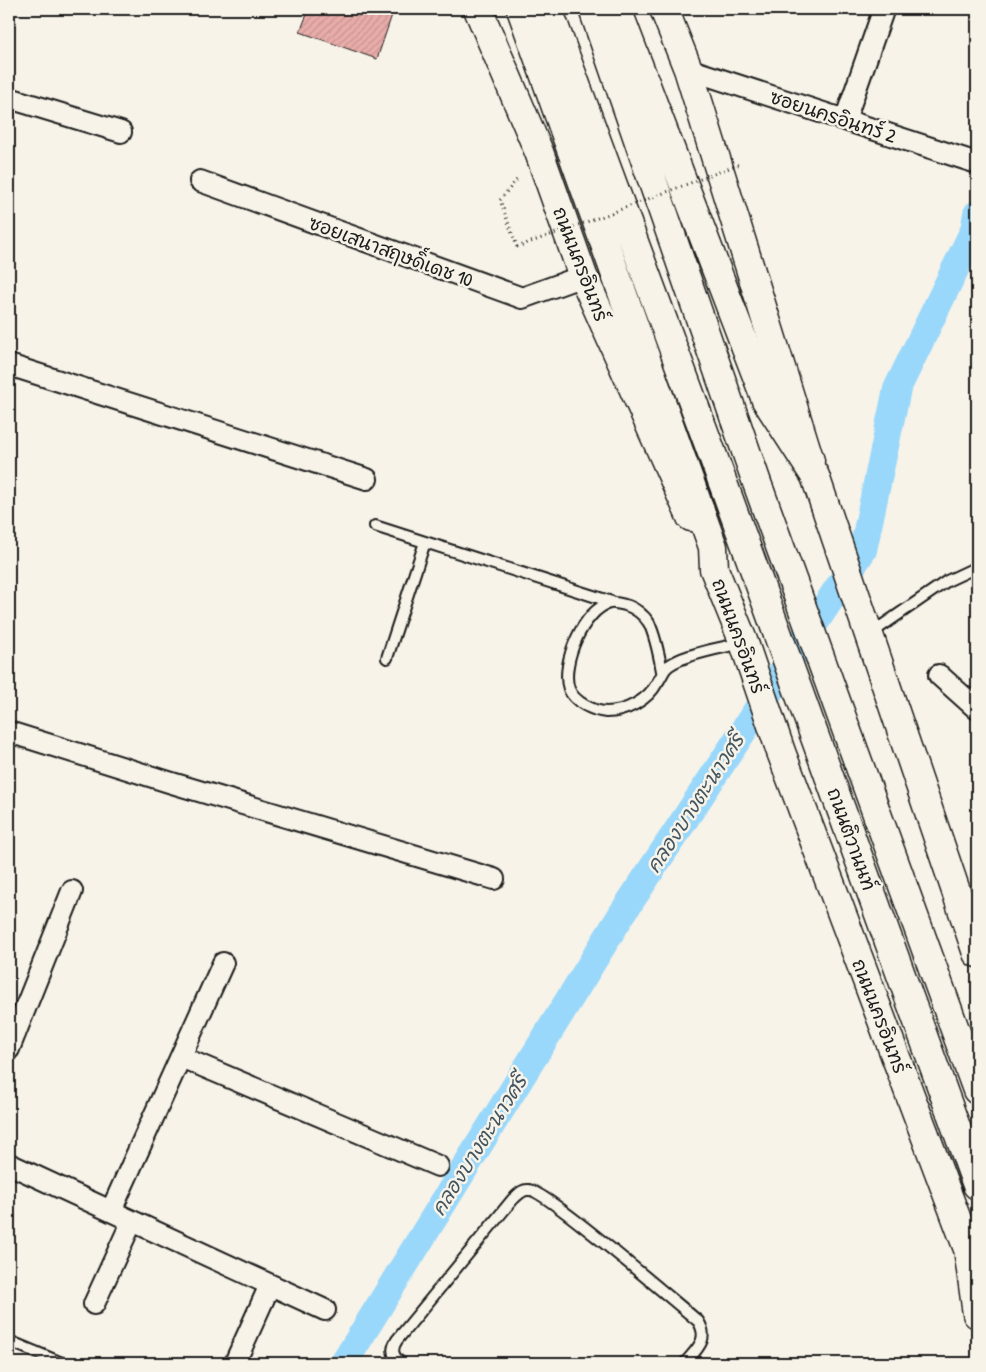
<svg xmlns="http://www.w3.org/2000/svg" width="986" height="1372" font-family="'Patrick Hand','Playpen Sans Thai',sans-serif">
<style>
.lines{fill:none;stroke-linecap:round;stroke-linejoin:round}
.canal{stroke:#9ad8fb;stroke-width:28}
.building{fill:url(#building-hatch);stroke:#1c1c1c}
.lane-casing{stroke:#1c1c1c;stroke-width:14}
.street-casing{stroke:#1c1c1c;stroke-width:24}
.secondary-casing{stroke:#1c1c1c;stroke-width:31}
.primary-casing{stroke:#1c1c1c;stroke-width:31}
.path{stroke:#1c1c1c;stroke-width:3;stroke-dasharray:1 4;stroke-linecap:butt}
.lane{stroke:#f7f3e8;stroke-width:10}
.street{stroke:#f7f3e8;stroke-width:20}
.secondary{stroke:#f7f3e8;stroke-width:28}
.primary{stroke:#f7f3e8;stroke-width:28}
.path-bridge{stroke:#1c1c1c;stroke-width:3;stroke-dasharray:1 4;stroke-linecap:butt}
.labels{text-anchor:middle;stroke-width:5;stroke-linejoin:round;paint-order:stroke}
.street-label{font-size:19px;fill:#1c1c1c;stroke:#f7f3e8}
.water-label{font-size:20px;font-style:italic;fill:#42545f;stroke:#f7f3e8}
</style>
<defs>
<pattern id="building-hatch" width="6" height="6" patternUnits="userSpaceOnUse" patternTransform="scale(1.25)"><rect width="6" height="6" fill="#e8aca9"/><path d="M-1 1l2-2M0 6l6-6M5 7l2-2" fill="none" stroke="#c69391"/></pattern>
</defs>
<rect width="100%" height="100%" fill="#f7f3e8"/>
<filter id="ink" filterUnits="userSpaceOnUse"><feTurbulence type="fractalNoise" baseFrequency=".02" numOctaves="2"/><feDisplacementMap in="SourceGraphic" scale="10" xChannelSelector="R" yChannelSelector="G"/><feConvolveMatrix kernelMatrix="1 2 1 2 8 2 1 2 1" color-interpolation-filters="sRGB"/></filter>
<g filter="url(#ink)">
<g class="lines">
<path class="canal" d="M344 1363 622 914 863 550 897 389 974 230 977 214"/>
</g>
<path class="building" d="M309 9H394L377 59 300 32Z"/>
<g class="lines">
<defs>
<path id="lane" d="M375 526 612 602
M870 634 947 581 977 567
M387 658 425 542
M662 671C659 655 656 638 649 623 644 615 634 607 625 605 621 604 615 602 610 603 584 609 560 664 569 689 574 702 593 711 606 712 626 712 648 700 657 683 663 675 663 668 673 663 690 653 722 648 742 643
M9 1341 62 1363
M401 1363C392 1356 391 1349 397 1340L513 1199C518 1195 522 1189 529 1190 545 1190 676 1303 698 1321 710 1339 697 1349 685 1363"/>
<path id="street" d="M688 69 977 163
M9 98 121 132
M845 120 883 11
M200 181 522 298 583 276
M9 365 367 479
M939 675 977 709
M9 732 172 783 494 879
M9 1049 72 891
M181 1057 438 1166
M9 1164 325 1310
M111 1211 223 963
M94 1304 132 1221
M237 1358 270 1285"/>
<path id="secondary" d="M478 9 539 152 583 276 691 517
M664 9 688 69 810 461"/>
<path id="primary" d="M521 9 713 547 714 569 744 643 781 752 977 1273
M548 9 727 494 977 1185
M593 9 757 483 977 1090
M617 9 766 400 815 476 977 953
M969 1256 977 1314"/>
</defs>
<use href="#lane" class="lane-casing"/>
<use href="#street" class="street-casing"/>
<use href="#secondary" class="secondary-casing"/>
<use href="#primary" class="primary-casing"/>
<path class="path" d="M517 247 500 200 519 177"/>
<use href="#lane" class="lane"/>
<use href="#street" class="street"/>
<use href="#secondary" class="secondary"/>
<use href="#primary" class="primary"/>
<path class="path-bridge" d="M517 247 606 215 740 164"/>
</g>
</g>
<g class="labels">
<g class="street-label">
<text transform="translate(833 116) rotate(18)" y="7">ซอยนครอินทร์ 2</text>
<text transform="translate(391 251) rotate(20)" y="7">ซอยเสนาสฤษดิ์เดช 10</text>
<text transform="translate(581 264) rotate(69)" y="7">ถนนนครอินทร์</text>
<text transform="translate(739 636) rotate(70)" y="7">ถนนนครอินทร์</text>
<text transform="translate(852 839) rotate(70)" y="7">ถนนติวานนท์</text>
<text transform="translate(880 1016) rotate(69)" y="7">ถนนนครอินทร์</text>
</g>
<g class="water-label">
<text transform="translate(695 803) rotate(-57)" y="7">คลองบางตะนาวศรี</text>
<text transform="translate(479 1145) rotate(-58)" y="7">คลองบางตะนาวศรี</text>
</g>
</g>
<rect width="986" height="1372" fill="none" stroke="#f7f3e8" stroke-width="30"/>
<rect x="15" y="15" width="956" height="1342" fill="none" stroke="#1c1c1c" stroke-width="2" filter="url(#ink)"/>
</svg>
